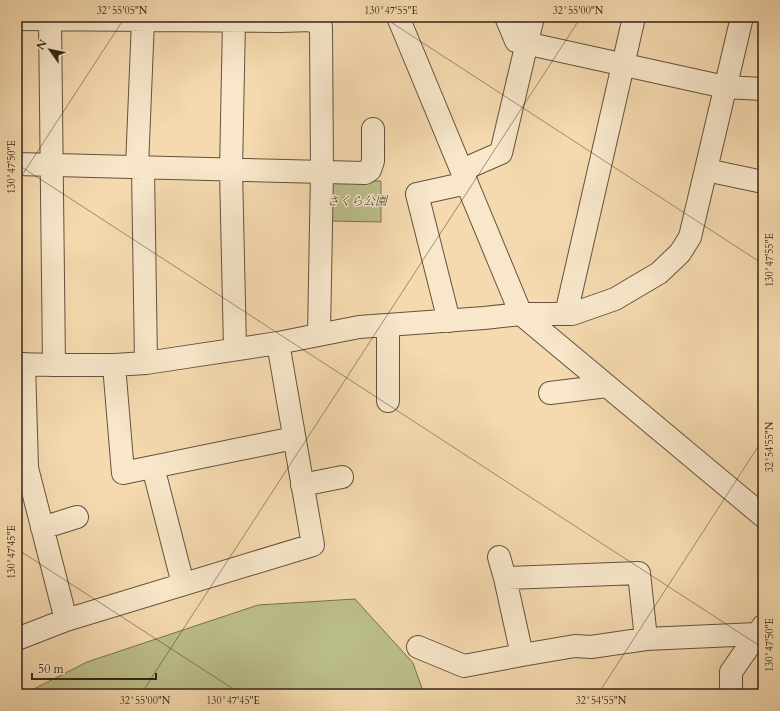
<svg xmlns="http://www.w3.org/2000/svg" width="780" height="711" font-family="Cardo,'Noto Serif JP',serif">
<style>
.green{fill:#bcbf8a;stroke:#787250}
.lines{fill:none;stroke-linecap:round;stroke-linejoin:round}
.minor-casing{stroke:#64523d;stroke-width:24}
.minor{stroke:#f8e7cb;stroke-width:22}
.ticks{fill:none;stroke:#342517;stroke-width:1;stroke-opacity:0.45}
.labels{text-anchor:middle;stroke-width:3;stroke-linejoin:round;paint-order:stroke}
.park-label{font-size:12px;font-style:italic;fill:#564c34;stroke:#f8e7cb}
.neatline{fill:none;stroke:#342517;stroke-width:1.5}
.ticks-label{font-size:10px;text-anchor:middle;fill:#342517}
</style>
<rect width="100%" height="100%" fill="#f5daaf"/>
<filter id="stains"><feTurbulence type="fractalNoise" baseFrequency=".005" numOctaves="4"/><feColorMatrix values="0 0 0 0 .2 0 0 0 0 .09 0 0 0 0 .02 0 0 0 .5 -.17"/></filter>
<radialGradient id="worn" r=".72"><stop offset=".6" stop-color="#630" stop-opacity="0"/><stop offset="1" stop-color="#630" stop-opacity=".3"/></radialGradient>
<path class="green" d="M381 181V222L332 221V182Z
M355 599 413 663 424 694H24L87 662 258 605Z"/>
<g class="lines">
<defs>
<path id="minor" d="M398 17 521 314 763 516
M506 17 516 41 725 87 763 89
M17 19 281 21 312 20 321 27 322 172 319 333
M50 19 54 365
M234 21 231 170 235 349
M17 164 365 173 370 170 373 161V129
M137 167 143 20
M143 168 146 363
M462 170 501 153 533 17
M706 170 763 182
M566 314 634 17
M449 321 417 194 467 183
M388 325V401
M17 364 54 365H114L146 363 278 343 359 327 484 318 521 314H572L615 299 659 273 680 253 690 237 742 17
M24 364 27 468 66 620
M114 365 123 473 294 438
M550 393 607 386
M153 467 183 584
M302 485 342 477
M42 528 77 517
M499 557 505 578
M17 639 66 620 313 545 278 343
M646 639 591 647 575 646 522 655 505 578 639 573 646 639 757 634
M418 647 464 666 522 655
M731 694V672L763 626"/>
</defs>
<use href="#minor" class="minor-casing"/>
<use href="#minor" class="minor"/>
</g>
<path class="ticks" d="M383 17 763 264M17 164 763 648M17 183 125 17M17 549 241 694M141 694 581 17M598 694 763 439"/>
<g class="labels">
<g class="park-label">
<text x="357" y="205">さくら公園</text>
</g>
</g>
<rect width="780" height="711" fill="none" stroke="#f5daaf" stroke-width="44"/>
<g transform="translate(50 50) rotate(303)" stroke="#f8e7cb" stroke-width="3" paint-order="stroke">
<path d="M0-3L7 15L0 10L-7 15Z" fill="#342517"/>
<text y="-6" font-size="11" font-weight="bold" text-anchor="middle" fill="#342517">N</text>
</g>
<path d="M32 673v6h124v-6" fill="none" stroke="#342517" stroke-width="2"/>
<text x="38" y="673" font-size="12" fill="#342517" stroke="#f8e7cb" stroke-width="3" paint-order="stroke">50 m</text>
<rect x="22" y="22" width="736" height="667" class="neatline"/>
<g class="ticks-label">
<text x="122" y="14">32°55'05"N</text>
<text x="391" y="14">130°47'55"E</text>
<text x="578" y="14">32°55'00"N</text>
<text transform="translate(11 167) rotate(-90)" y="4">130°47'50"E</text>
<text transform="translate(769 260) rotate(-90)" y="4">130°47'55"E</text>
<text transform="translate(769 447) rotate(-90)" y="4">32°54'55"N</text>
<text transform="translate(11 552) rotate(-90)" y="4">130°47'45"E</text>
<text transform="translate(769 645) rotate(-90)" y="4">130°47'50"E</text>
<text x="145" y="704">32°55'00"N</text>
<text x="233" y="704">130°47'45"E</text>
<text x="601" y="704">32°54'55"N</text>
</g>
<rect width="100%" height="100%" filter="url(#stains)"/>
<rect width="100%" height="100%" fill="url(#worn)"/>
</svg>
